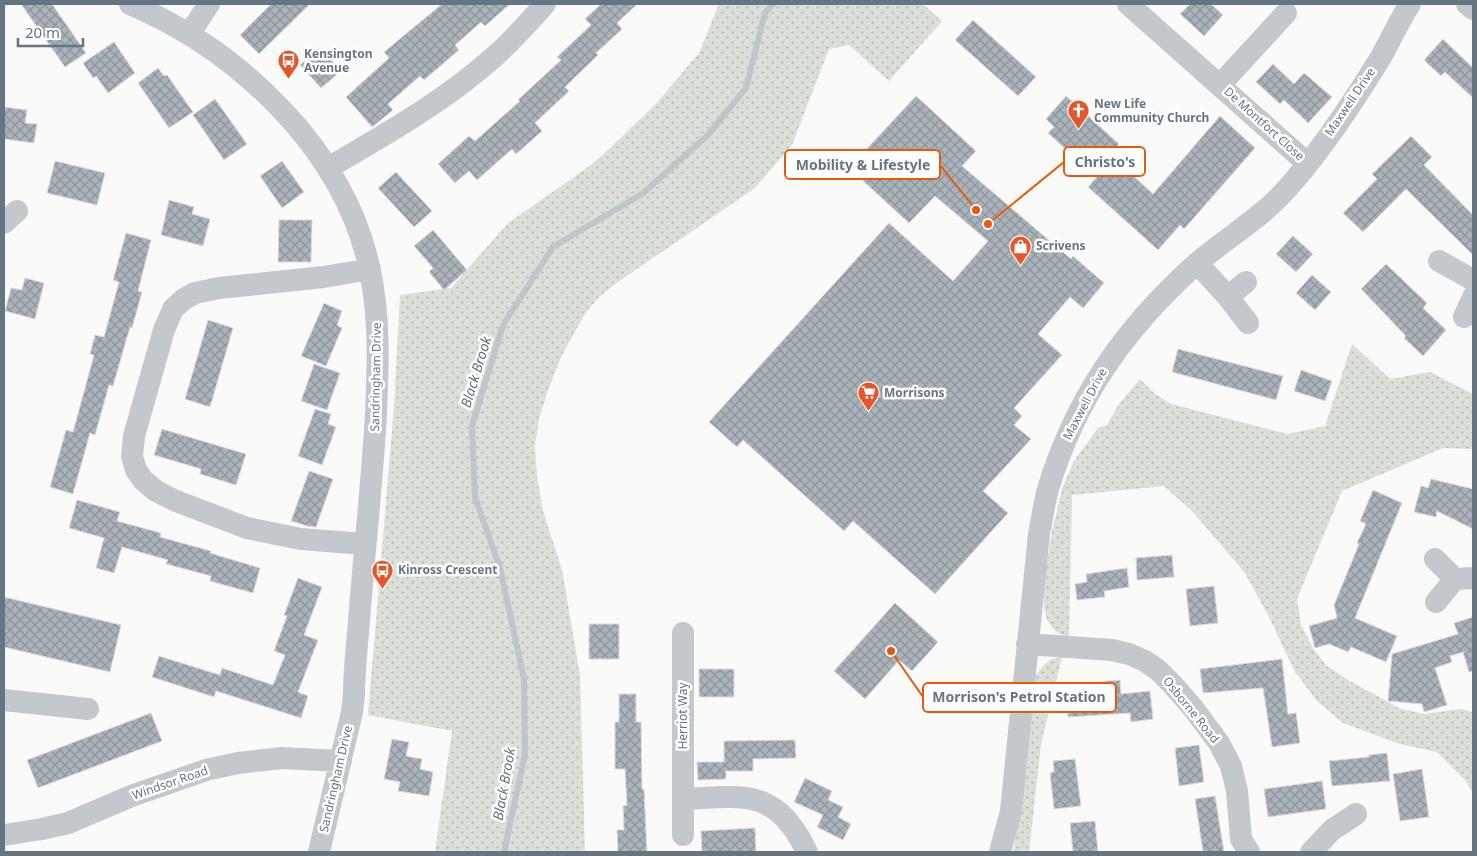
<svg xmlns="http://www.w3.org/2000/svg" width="1477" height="856" font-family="'Noto Sans',sans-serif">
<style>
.grass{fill:url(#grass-dots)}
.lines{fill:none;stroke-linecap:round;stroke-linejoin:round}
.stream{stroke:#bbc7cb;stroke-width:6}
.building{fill:url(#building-cross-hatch);stroke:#dcdcda}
.minor{stroke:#c3c8cc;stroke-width:22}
.labels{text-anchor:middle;stroke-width:5;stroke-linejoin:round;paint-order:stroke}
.poi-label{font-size:12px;font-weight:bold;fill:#647684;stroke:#fff;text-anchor:start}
.street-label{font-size:12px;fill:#647684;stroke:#fff}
.water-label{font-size:14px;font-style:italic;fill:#5f757d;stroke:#fff}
.leader{fill:none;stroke:#e8590c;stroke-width:2}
.callout-dot{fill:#e8590c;stroke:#fff;stroke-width:2}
.callout{fill:#fff;stroke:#e8590c;stroke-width:2}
.callout-label{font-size:14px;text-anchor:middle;font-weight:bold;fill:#647684}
</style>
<defs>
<pattern id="grass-dots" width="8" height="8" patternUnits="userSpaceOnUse" patternTransform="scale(1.25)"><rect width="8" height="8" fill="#dadfd7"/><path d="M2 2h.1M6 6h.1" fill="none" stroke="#b4b9b4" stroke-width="1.8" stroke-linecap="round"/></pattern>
<pattern id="building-cross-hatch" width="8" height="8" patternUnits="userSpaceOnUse" patternTransform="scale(1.25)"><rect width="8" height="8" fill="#aab3ba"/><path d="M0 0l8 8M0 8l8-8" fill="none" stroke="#8e969d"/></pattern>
</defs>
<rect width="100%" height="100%" fill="#fafaf8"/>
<path class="grass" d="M719 4H923L942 21 889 81 849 45 829 49 792 145 755 188 615 284 599 297 586 312 562 355 548 390 539 419 535 445 537 476 543 511 562 570 580 675 585 852H435L452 731 368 715 394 407 400 295 451 288 507 224 595 162 655 105 699 53Z
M1352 344 1390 379 1430 372 1473 394V449L1443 448 1342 491 1297 599 1301 625 1314 650 1327 666 1348 680 1401 709 1424 714 1460 709 1473 712V794L1466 781 1437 752 1400 744 1343 723 1317 701 1295 672 1271 621 1245 573 1193 512 1164 486 1072 495 1069 639 1054 630 1047 620 1044 608V580L1052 531 1063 486 1074 461 1098 428 1107 425 1119 404 1140 379 1155 394 1171 404 1288 434 1325 426Z
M1062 657 1041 744 1029 852H1013L1027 764 1030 706 1035 676 1044 665 1052 659Z"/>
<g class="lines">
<path class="stream" d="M504 852 525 754 524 679 500 568 475 497 472 426 503 325 553 247 642 194 707 136 746 88 765 13 773 4"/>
</g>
<path class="building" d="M21 4H52L86 53 65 67Z
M271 4H310L259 54 240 35Z
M442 4H510L485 26 481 22 455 45 459 50 424 80 420 76 388 104 393 110 372 127 346 97 389 58 384 52Z
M601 4H637L617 23 622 29 596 53 598 55 565 87 569 91 535 123 542 131 516 154 512 149 477 180 469 171 455 183 438 164 469 136 475 141 520 101 518 100 561 60 557 57 591 25 585 19Z
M1190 4H1211L1223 15 1204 36 1180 14Z
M973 20 1036 77 1018 96 955 40Z
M1443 39 1473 68V98L1445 72 1441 76 1424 60Z
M114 42 135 73 108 93 96 76 93 78 83 63Z
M320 48 341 71 321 88 300 65Z
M1273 64 1294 84 1304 73 1332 97 1308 123 1284 100 1280 104 1256 82Z
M158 68 164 76 167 75 193 112 169 128 138 83Z
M916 96 976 151 962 166 1071 259 1073 256 1104 283 1083 308 1070 297 1038 334 1062 355 1014 408 1022 416 1014 425 1031 439 983 491 1008 513 935 594 853 521 844 531 743 440 737 447 709 422 889 223 953 281 988 241 935 196 909 223 849 168Z
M1066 96 1119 144 1110 154 1153 194 1220 116 1255 148 1184 229 1180 225 1158 250 1088 187 1102 171 1077 148 1071 154 1048 133 1054 127 1046 119Z
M215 99 247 144 224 160 193 115Z
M4 107 27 110 25 123 37 124 34 143 4 139Z
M1411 136 1432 157 1424 165 1473 215V255L1406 189 1363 232 1343 213 1377 179 1372 174Z
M55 161 105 173 97 205 47 193Z
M282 161 304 192 282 208 260 176Z
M396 172 432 211 414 227 378 188Z
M169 200 194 207 192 214 210 219 203 246 161 235Z
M279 220H312L311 262H278Z
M433 230 467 270 444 290 429 272 433 268 414 246Z
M126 233 151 240 138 291 142 292 132 328 130 327 113 386 109 385 95 435 90 433 73 494 50 487 66 430 73 432 94 355 90 354 95 335 104 337 119 282 113 280Z
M1293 236 1313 254 1296 272 1276 254Z
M1386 264 1427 303 1423 308 1446 330 1423 356 1404 338 1406 336 1361 289Z
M1312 275 1331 292 1315 310 1296 293Z
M25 278 44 283 35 319 5 311 11 288 22 290Z
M324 303 342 311 337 325 342 328 326 366 301 356Z
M208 320 233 328 210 407 185 399Z
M1178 349 1283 376 1276 400 1172 372Z
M314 364 340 373 327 410 301 401Z
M1301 370 1332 381 1325 401 1294 391Z
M315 409 331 414 328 424 336 427 322 465 298 456Z
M162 429 246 454 236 485 200 474 201 469 154 455Z
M309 471 333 479 316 527 307 526 291 521Z
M1431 479 1473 489V529L1437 511 1436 517 1414 512 1421 486 1428 488Z
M1373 490 1402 503 1355 618 1397 636 1386 662 1351 647 1348 652 1329 644 1315 648 1309 626 1337 618 1334 605 1359 544 1357 543 1366 524 1360 521Z
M77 500 120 512 117 521 161 533 160 537 211 551 210 553 260 568 253 593 210 581 211 576 166 564 168 560 122 547 114 573 96 568 104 538 69 528Z
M1172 555 1174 577 1137 580 1136 558Z
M1127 568 1129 587 1104 591 1105 597 1077 600 1075 584 1087 582 1086 574Z
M298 578 322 587 304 635 318 640 298 692 308 696 301 718 216 691 214 697 152 677 159 656 220 675 222 668 273 685 285 655 274 651 287 616 284 615Z
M1214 586 1218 623 1190 626 1186 589Z
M4 597 121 625 110 672 4 647Z
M895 603 938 642 912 671 899 660 865 699 834 671Z
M1473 617V671L1469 672 1463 652 1450 656 1452 662 1435 668 1447 705 1424 712 1422 704 1388 701 1392 654 1458 634 1454 623Z
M589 624H619V659H589Z
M1282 659 1288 714 1296 713 1300 743 1272 747 1263 688 1203 693 1200 669Z
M699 669H734V697H699Z
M1120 680 1121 694 1150 691 1153 719 1131 722 1130 713 1068 717 1065 693 1096 690V682Z
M619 694H636V722H641L642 789H644L647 852H618L617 830H624L623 806 627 805 625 769H615V722H619Z
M151 713 162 741 38 788 27 760Z
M392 739 409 742 406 756 422 759 420 769 433 772 429 796 398 791 400 782 384 779Z
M795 740 796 758 753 759V771H726V779L698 780 697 762H724V741Z
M1199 745 1204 782 1179 786 1175 748Z
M1387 753 1390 781 1332 786 1329 761 1369 757V755Z
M1075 759 1081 806 1054 809 1050 773 1054 772 1053 761Z
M1422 769 1429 817 1400 821 1393 774Z
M805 778 832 791 828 800 843 807 838 817 851 824 843 840 817 827 823 815 794 802Z
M1322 781 1326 809 1268 817 1264 789Z
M1215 796 1224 852H1203L1195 799Z
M1095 821 1098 852H1073L1070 823Z
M755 828 756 852H702L701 831Z"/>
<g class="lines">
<path class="minor" d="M130 4C189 29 239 64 283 111 325 155 358 211 370 271 380 318 378 366 376 414 372 484 364 553 359 622 357 646 354 670 354 694L352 712 319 852
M1128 4 1308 164
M1467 4 1473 9
M190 33 209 4
M1220 85 1286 13
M328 168C386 134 445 101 495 56 513 40 529 22 545 4
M4 223 17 211
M1439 261 1473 280
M1197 263 1228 297 1248 323
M1228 297 1246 282
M1464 317 1473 297
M364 544 301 539 247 528 176 501 156 491 143 480 136 470 132 456 134 436 164 330 173 309 184 299 195 293 219 288 324 277 370 269
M1435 559 1455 579
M1436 602 1455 579 1473 578
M1027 644 1112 650 1129 654 1145 661 1158 670 1173 685 1193 708 1219 743 1231 766 1237 791 1241 839 1249 852
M4 700 88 709
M683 799C745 796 776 788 807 852
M4 835 42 829 68 823 134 795 206 770 238 763 282 758 341 761
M683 835V633
M1000 852 1011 811 1039 534C1042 519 1044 504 1048 489 1076 397 1125 328 1196 264 1225 239 1258 220 1284 192 1319 154 1354 101 1381 57 1391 39 1399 21 1410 4
M1311 852 1332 830 1356 814"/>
</g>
<defs>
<symbol id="bus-pin" viewBox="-11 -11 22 30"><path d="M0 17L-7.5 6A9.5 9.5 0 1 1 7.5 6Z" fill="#e7552b" stroke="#fff"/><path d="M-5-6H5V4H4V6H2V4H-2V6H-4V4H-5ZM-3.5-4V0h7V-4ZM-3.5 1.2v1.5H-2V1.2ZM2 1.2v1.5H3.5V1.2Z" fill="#fff"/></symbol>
<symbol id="church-pin" viewBox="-11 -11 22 30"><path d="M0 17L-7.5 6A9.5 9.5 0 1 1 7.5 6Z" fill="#e7552b" stroke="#fff"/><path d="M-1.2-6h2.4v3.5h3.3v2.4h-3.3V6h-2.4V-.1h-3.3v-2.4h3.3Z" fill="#fff"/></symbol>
<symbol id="shop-pin" viewBox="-11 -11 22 30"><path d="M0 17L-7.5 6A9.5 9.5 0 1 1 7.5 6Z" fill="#e7552b" stroke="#fff"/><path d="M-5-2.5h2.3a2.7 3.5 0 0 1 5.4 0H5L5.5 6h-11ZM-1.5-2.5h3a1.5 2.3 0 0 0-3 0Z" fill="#fff"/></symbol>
<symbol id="supermarket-pin" viewBox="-11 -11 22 30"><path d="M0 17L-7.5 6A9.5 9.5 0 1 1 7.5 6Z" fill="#e7552b" stroke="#fff"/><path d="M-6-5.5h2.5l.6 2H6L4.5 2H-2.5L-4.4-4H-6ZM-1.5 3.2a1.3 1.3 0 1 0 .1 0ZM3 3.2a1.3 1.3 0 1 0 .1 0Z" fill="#fff"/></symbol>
</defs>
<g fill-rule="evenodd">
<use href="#bus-pin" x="276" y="48" width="25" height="34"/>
<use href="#church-pin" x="1066" y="98" width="25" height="34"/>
<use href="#shop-pin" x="1008" y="234" width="25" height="34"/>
<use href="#supermarket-pin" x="856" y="380" width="25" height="34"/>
<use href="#bus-pin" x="370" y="558" width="25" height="34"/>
</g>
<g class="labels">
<g class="poi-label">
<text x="304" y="58">Kensington<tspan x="304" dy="14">Avenue</tspan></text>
<text x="1094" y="108">New Life<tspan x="1094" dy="14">Community Church</tspan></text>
<text x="1036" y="250">Scrivens</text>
<text x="884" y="397">Morrisons</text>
<text x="398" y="574">Kinross Crescent</text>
</g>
<g class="street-label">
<text transform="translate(1350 102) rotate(-56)" y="4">Maxwell Drive</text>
<text transform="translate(1264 124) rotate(42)" y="4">De Montfort Close</text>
<text transform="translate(376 377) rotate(-89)" y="4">Sandringham Drive</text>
<text transform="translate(1085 404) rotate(-62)" y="4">Maxwell Drive</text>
<text transform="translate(1191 710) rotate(51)" y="4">Osborne Road</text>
<text transform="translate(683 716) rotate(-90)" y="4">Herriot Way</text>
<text transform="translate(336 779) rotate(-77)" y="4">Sandringham Drive</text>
<text transform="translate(170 783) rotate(-19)" y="4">Windsor Road</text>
</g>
<g class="water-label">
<text transform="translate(476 372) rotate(-73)" y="5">Black Brook</text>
<text transform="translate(504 784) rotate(-80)" y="5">Black Brook</text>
</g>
</g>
<path class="leader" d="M988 224L1064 162M976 210L940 165M891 651L923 697"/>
<g class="callout-dot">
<circle cx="988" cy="224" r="5"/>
<circle cx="976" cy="210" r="5"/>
<circle cx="891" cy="651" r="5"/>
</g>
<g class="callout">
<rect x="1064" y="147" width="81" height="29" rx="5"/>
<rect x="785" y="150" width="155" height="29" rx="5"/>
<rect x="923" y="683" width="193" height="29" rx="5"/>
</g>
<g class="callout-label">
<text x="1105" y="167">Christo's</text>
<text x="863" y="170">Mobility &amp; Lifestyle</text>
<text x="1019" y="702">Morrison's Petrol Station</text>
</g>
<rect width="1477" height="856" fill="none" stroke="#647684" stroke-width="10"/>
<path d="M18 38v8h65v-8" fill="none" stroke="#647684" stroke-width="2.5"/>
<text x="25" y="38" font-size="15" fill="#647684" stroke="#ffffff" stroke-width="4" paint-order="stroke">20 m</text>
</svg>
